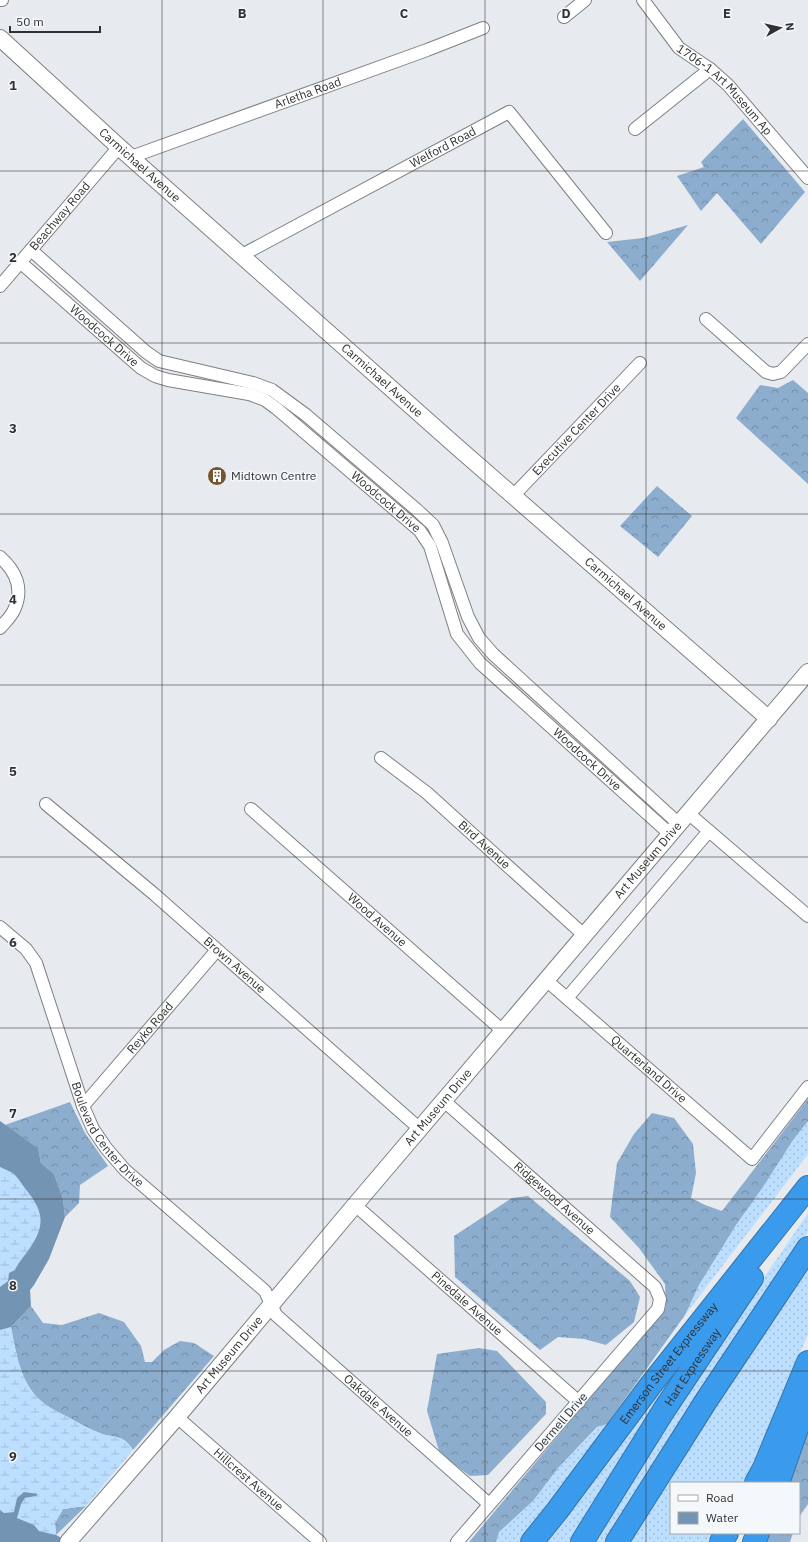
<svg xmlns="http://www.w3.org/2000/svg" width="808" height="1542" font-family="'IBM Plex Sans',sans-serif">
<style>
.grass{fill:url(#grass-dots)}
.forest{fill:url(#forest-crowns)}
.wetland{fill:url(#wetland-marsh)}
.water{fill:#7494b4}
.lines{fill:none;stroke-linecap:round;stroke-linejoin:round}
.minor-casing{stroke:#7e8184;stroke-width:14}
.tertiary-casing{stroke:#7e8184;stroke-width:18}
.motorway-casing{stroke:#3675ab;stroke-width:24}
.minor{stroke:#fff;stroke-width:12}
.tertiary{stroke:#fff;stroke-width:16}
.motorway{stroke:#3a9aec;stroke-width:22}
.grid{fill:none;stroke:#303132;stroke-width:1;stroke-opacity:0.55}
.labels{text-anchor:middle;stroke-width:3;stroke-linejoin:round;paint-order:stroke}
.street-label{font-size:12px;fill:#303132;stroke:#f4f8fb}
.poi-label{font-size:12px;fill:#303132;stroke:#f4f8fb;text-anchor:start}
.grid-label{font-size:13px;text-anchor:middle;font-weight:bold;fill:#303132;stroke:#f4f8fb;stroke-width:3;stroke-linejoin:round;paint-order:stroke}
</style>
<defs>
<pattern id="grass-dots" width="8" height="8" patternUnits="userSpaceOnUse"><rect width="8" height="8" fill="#bcdeff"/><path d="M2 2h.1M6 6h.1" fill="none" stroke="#a2bfdb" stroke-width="1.8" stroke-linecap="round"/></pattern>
<pattern id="forest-crowns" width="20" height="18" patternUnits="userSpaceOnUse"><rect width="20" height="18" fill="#8cadce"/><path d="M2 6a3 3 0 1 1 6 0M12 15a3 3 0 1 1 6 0" fill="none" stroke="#738da8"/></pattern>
<pattern id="wetland-marsh" width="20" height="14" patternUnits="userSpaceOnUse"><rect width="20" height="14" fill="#bcdeff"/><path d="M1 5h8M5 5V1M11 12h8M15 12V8" fill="none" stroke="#a2bfdb"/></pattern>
</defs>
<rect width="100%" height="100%" fill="#e7eaee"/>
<path class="grass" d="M808 1121V1154L685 1315 699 1285 736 1225 763 1187 793 1140Z
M808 1213V1232L784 1266 606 1542H594L694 1381Z
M808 1269V1334L756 1456 743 1483H671V1533H714L708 1542H631C688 1449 747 1359 808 1269Z
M658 1394 660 1395 569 1542H546Z
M607 1424 528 1532 519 1542H496L499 1532 533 1501 558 1468 598 1427Z"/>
<path class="forest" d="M743 119 805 192 761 244 717 193 701 211 677 176 704 167 701 162Z
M688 225 640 281 607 242 643 238Z
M793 380 808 393V484L736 418 760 385 778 388Z
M657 486 692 516 658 557 620 526Z
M808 1099V1121L793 1140 763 1187 736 1225 699 1285 685 1315 607 1424 597 1427 558 1468 533 1501 499 1532 496 1542H469L666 1307 665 1284 639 1248 610 1217 617 1163 634 1134 652 1113 674 1118 693 1144 696 1173 691 1198 705 1205 722 1211Z
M70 1102 85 1133 108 1166 80 1185 79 1203 65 1217 63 1199 54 1174 41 1163 38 1148 5 1125Z
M528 1196 630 1281 640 1297 634 1322 606 1345 584 1339 558 1337 540 1350 455 1277 454 1236 512 1198Z
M31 1306 43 1323 62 1325 99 1313 124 1322 141 1346 145 1362H152L164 1350 180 1341 194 1343 214 1356 133 1450C124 1435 116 1438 102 1434 89 1429 78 1423 66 1416 58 1412 47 1407 40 1400 20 1382 16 1352 11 1327Z
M479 1348 497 1351 546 1402V1414L488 1475 470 1476 440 1454 427 1411 437 1354Z
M808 1425V1504L799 1517V1483H787Z
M86 1506 56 1535 55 1523 63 1509Z
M766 1533H793L790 1542H762Z"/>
<path class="wetland" d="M0 1167C4 1169 10 1171 14 1174 19 1179 23 1186 27 1191 46 1214 44 1229 27 1252 22 1259 18 1263 15 1270L9 1273 8 1281 0 1287Z
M11 1327C16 1352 20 1382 40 1400 47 1407 58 1412 66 1416 78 1423 89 1429 102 1434 116 1438 124 1435 133 1450L86 1506 63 1509 55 1523 56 1535 39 1531 34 1525 17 1518 21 1504 25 1498 36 1496 17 1498 14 1512 4 1513 0 1510V1330Z"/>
<path class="water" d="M0 1121 38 1148 41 1163 54 1174 63 1199 65 1217 49 1259 34 1285 30 1290 31 1306 11 1327 0 1330V1287L8 1281 9 1273 15 1270C18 1263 22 1259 27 1252 44 1229 46 1214 27 1191 23 1186 19 1179 14 1174 10 1171 4 1169 0 1167Z
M24 1492 38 1494 36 1496 25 1498 21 1504 17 1518 34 1525 39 1531 56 1535 69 1542H0V1510L4 1513 14 1512 17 1498Z"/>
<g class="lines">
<defs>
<g id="minor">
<path d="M0 0H2"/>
<path id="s1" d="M643 0 679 48 710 69 728 85 808 178"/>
<path d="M564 17 585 0"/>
<path d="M635 129 710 69"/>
<path id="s2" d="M131 157 427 50 483 28"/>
<path d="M31 250 146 352 159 361 253 383 272 390 306 415 417 510 433 525 442 543 468 617 479 638 493 654 679 824"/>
<path id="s3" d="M242 255 509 112 606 233"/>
<path id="s4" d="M20 262 141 368 155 376 168 380 249 394 265 400 276 408 420 531 430 546 457 634 480 663 670 834"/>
<path id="s5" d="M0 286 119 147"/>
<path d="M706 319 766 372 773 374 781 372 808 344"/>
<path id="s6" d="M513 496 640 363"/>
<path d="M0 557C16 571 24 589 14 610 11 617 5 622 0 628"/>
<path id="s7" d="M381 758 427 793 584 935"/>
<path id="s8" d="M46 804 154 894 420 1129"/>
<path id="s9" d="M251 809 503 1031"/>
<path d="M688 813 808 916"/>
<path id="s10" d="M0 927 26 949 36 963 83 1106 93 1129 106 1148 125 1170 265 1291 276 1315 489 1504"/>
<path id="s11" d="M546 980 752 1159 808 1087"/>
<path d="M567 998 709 831"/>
<path id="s12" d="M444 1101 655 1287 660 1299 658 1309 457 1542"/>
<path id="s13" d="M83 1106 217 950"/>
<path id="s14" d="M355 1205 579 1402"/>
<path id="s15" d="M177 1417 320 1542"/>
</g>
<g id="tertiary">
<path id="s16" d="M0 38 119 147 456 446 769 719"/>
<path id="s17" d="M68 1542 177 1417 355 1205 808 672"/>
</g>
<g id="motorway">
<path d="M756 1483 764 1468 808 1362"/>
<path d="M778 1483 808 1397"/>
<path id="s18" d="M532 1542 557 1511 650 1386 808 1187"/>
<path id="s19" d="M582 1542 664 1410 752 1278"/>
<path d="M617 1542 706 1401 808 1248"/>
<path d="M721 1542 727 1533"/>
<path d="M754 1542 758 1533"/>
</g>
</defs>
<use href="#minor" class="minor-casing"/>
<use href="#tertiary" class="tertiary-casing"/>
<use href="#motorway" class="motorway-casing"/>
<use href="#minor" class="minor"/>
<use href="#tertiary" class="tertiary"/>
<use href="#motorway" class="motorway"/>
</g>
<path class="grid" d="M162 0V1542M323 0V1542M485 0V1542M646 0V1542M0 171H808M0 343H808M0 514H808M0 685H808M0 857H808M0 1028H808M0 1199H808M0 1371H808"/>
<defs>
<symbol id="building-disc" viewBox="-11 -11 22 22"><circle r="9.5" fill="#77542c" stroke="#f4f8fb"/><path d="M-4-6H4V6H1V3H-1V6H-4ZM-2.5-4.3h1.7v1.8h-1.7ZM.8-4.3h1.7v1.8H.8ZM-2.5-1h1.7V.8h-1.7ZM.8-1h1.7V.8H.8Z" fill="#fff"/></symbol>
</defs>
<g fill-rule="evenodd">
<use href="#building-disc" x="206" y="465" width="22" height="22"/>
</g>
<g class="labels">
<g class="street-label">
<text dy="4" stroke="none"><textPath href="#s1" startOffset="122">1706-1 Art Museum Ap</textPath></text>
<text dy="4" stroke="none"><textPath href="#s2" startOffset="188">Arletha Road</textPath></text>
<text dy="4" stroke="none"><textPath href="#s3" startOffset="228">Welford Road</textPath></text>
<text dy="4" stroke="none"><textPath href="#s16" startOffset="189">Carmichael Avenue</textPath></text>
<text dy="4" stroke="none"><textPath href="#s5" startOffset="92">Beachway Road</textPath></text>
<text dy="4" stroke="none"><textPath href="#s4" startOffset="112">Woodcock Drive</textPath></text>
<text dy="4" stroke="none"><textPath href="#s16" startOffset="513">Carmichael Avenue</textPath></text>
<text dy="4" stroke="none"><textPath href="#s6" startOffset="92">Executive Center Drive</textPath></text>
<text dy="4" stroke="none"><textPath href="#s4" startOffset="448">Woodcock Drive</textPath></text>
<text dy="4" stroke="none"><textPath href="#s16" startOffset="837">Carmichael Avenue</textPath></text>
<text dy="4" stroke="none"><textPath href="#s4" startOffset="784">Woodcock Drive</textPath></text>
<text dy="4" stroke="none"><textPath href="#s7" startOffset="135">Bird Avenue</textPath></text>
<text dy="4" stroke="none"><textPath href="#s17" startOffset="895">Art Museum Drive</textPath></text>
<text dy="4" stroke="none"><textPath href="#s9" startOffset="168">Wood Avenue</textPath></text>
<text dy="4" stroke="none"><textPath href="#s8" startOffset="248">Brown Avenue</textPath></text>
<text dy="4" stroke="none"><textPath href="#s13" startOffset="103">Reyko Road</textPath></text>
<text dy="4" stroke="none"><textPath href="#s11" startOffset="136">Quarterland Drive</textPath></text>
<text dy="4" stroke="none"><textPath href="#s17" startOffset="571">Art Museum Drive</textPath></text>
<text dy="4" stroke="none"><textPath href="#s10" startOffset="239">Boulevard Center Drive</textPath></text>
<text dy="4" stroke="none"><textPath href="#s12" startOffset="147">Ridgewood Avenue</textPath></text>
<text dy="4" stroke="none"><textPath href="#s14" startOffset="149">Pinedale Avenue</textPath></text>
<text dy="4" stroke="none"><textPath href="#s17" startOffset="247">Art Museum Drive</textPath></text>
<text dy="4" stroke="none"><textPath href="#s18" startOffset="225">Emerson Street Expressway</textPath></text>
<text dy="4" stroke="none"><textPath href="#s19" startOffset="207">Hart Expressway</textPath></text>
<text dy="4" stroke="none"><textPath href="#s10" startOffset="627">Oakdale Avenue</textPath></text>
<text transform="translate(561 1422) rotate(-49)" y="4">Dermell Drive</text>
<text dy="4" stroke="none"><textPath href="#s15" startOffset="95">Hillcrest Avenue</textPath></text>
</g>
<g class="poi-label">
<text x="231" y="480">Midtown Centre</text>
</g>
</g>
<g class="grid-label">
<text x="242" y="18">B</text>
<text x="404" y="18">C</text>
<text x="566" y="18">D</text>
<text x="727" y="18">E</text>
<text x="13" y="90">1</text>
<text x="13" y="262">2</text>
<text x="13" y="433">3</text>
<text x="13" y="604">4</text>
<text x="13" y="776">5</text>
<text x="13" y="947">6</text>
<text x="13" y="1118">7</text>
<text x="13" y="1290">8</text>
<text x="13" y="1461">9</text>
</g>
<rect x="670" y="1482" width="130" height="52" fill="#f4f8fb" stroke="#a6a8ab"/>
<rect x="678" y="1495" width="20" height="6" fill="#ffffff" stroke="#a6a8ab"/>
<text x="706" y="1502" font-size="12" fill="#303132">Road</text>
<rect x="678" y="1512" width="20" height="12" fill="#7494b4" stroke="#a6a8ab"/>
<text x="706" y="1522" font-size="12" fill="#303132">Water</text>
<g transform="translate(780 28) rotate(82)" stroke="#f4f8fb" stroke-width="3" paint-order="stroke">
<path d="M0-3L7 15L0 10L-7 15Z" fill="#303132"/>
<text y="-6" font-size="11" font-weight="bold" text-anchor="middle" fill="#303132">N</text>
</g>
<path d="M10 26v6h90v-6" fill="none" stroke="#303132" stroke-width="2"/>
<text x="16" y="26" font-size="12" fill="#303132" stroke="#f4f8fb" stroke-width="3" paint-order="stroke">50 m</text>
</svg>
